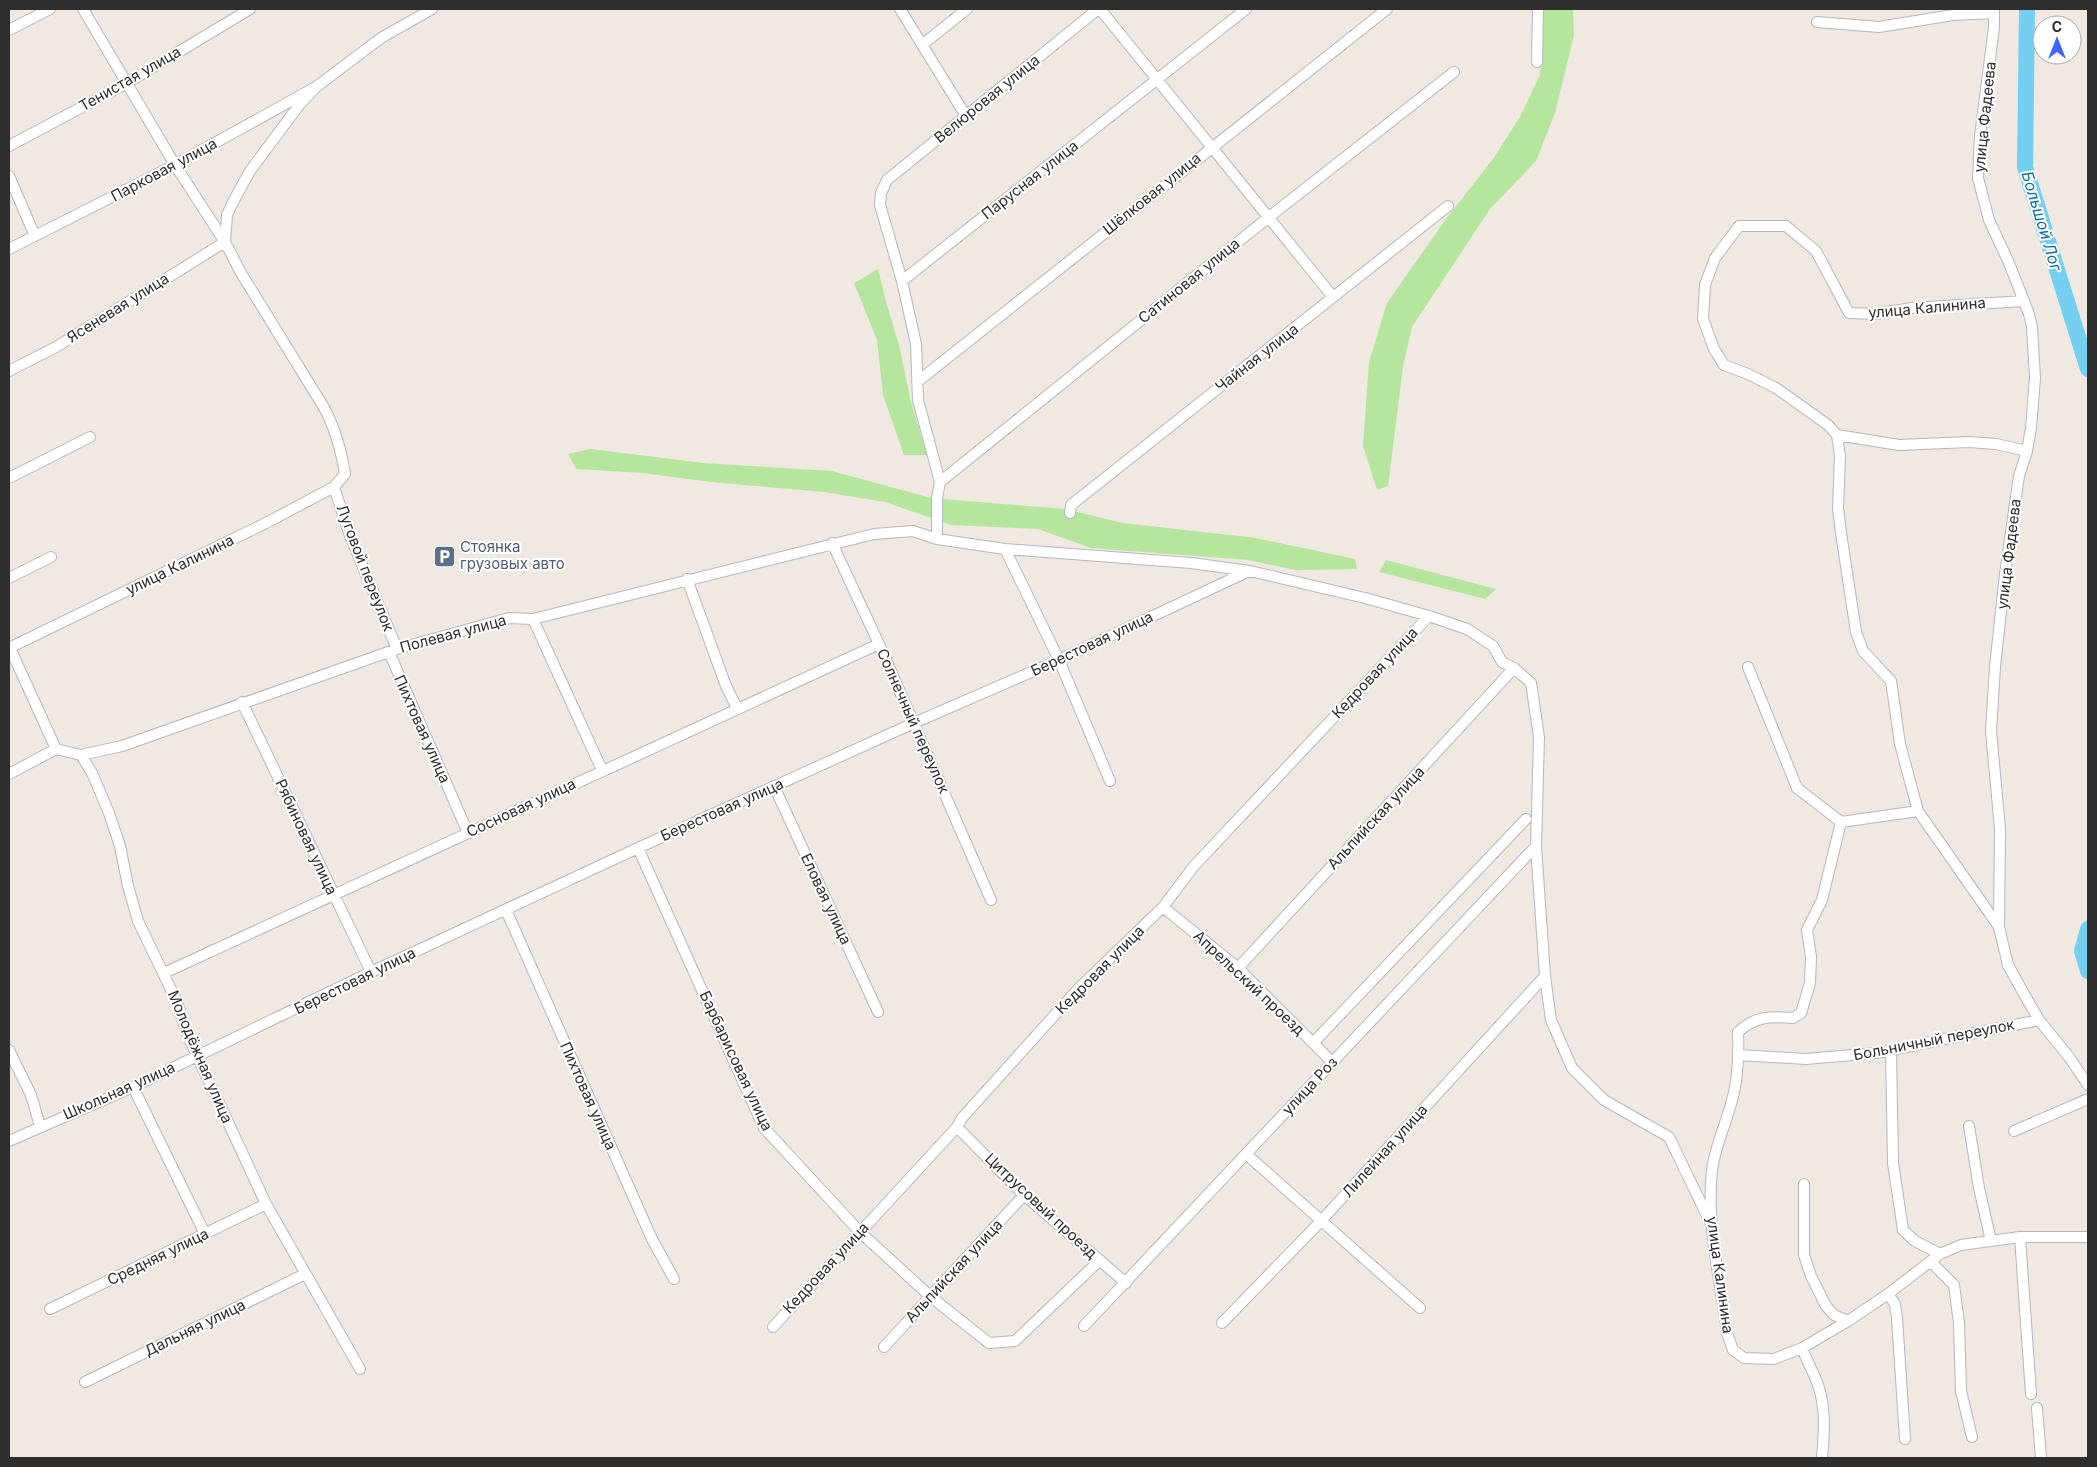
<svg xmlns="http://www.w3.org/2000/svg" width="2097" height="1467" font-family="Inter,sans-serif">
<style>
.green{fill:#b6e59e}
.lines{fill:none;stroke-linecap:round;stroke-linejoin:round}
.river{stroke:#75cff0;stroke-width:16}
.minor-casing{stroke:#b4b7c1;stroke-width:12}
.minor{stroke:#fff;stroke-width:10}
.labels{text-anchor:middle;stroke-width:4;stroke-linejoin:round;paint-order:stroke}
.street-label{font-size:15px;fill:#2e2e2e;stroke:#fff}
.service-label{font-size:15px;fill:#4e5e75;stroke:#fff;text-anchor:start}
.water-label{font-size:16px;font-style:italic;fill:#0d6fa3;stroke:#fff}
</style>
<rect width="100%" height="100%" fill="#efe9e1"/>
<path class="green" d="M1544 9H1573L1574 35 1555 113 1536 161 1490 209 1412 327 1403 366 1388 486 1377 490 1363 446 1369 362 1387 303 1446 219 1493 159 1520 117 1540 75Z
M878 269 886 302 899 345 911 402 927 455H904L883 395 877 340 854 283Z
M590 449 703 463 832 471 931 498 1065 509 1123 523 1256 538 1355 559 1357 569 1295 570 1248 560 1091 548 1038 529 951 525 885 502 824 492 711 482 643 473 576 469 568 454Z
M1386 560 1496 589 1485 599 1379 572Z"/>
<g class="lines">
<path class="river" d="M2027 9 2025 167 2088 369
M2088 929 2082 951 2088 971"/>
<defs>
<path id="minor" d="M900 9 966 116
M1100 9 1333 297
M1994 9V27L1980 136 1978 178 1989 220 2009 263 2029 314 2032 327 2035 378 2031 428 2027 451 2019 476 2005 574 1995 667 1991 731 2000 829 1999 927 2008 965 2024 994 2039 1020 2069 1057 2088 1085
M1817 22 1879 27 1953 15 1994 13
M9 30 50 9
M922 45 967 9
M1537 62 1538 9
M9 146 127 83 250 9
M9 176 35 236
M225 242 227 215 233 202 250 171 300 104 316 87 381 38 432 9
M9 249 175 165 316 87
M902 281 1246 9
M2024 301 1912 308 1875 314 1849 313 1816 251 1786 226H1739L1715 258 1705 285 1703 319 1714 349 1724 365 1748 374 1776 388 1828 425 1837 435 1899 445 1969 442 1996 444 2027 451
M9 371 56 347 225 242
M917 382 1387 9
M1837 435 1840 457 1838 508 1841 533 1856 632 1863 651 1891 681 1900 744 1918 811 1999 927
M9 478 90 437
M940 482 918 400 916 344 902 281 880 205 881 193 887 180 1098 9
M334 487 349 533 397 649
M1070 513 1071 505 1448 206
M937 539V498L940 482 1269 217 1454 72
M832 543 879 644 991 900
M1005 549 1059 660 1110 781
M9 578 51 557
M687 579 726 686 737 708
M533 619 602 770
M9 648 266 523 334 487 345 474C341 449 335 427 323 406L241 273 225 242 175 165 83 9
M10 648 56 749 81 755 122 746 397 649 509 618 533 619 874 534 913 531 937 539 1005 549 1191 563 1250 571 1365 598 1429 616 1467 629 1493 646 1502 662 1514 668 1531 683 1539 737 1536 846 1545 976 1551 1020 1572 1068 1604 1100 1669 1137 1710 1222
M389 652 468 833
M1748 667 1797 788 1841 822 1822 900 1807 930 1811 957 1810 983 1801 1013 1793 1018C1771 1016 1755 1016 1738 1032 1739 1056 1738 1081 1731 1104 1725 1126 1715 1147 1712 1170 1706 1225 1720 1278 1727 1333L1733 1350 1744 1358 1774 1359 1802 1348 1848 1321 1888 1294 1940 1254 1961 1245 2020 1237H2088
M242 702 371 972
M81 755 92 773 109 813 120 846 128 886 138 921 177 1002 188 1036 266 1204 360 1369
M9 774 56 749
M774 786 878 1012
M1841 822 1918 811
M638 848 764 1128 860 1232 931 1297 989 1343 1015 1341 1100 1260
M1163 907 1238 968 1332 1062
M506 910 652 1239 674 1279
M1238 968 1514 668
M164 973 879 644
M1313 1043 1526 819
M9 1050 31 1095 40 1126
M1891 1050 1893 1163 1903 1230 1915 1241 1940 1254
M1739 1055 1806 1059 1876 1053 2039 1020
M133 1087 205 1234
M1969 1126 1979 1188 1991 1241
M957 1127 1024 1195 1126 1283
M2014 1131 2088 1099
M9 1141 133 1087 369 973 638 848 914 723 1059 660 1249 571
M1246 1154 1420 1308
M1804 1184V1255L1811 1276 1826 1306 1834 1315 1848 1321
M2020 1237 2031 1394
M1931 1262 1954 1285 1959 1323 1961 1391 1972 1437
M1888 1294 1895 1304 1897 1318 1905 1439
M50 1309 266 1204
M1222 1323 1321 1221 1545 976
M1084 1326 1536 846
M773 1327 957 1127 962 1118 1079 988 1163 907 1194 866 1429 616
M884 1347 1024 1195
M1802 1348C1807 1362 1815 1374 1819 1388 1826 1410 1824 1436 1822 1458
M85 1382 305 1274
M2037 1408 2041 1458"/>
</defs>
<use href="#minor" class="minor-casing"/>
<use href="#minor" class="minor"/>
</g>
<defs>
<symbol id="parking-square" viewBox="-11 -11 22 22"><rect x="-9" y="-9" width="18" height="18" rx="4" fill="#5c6f8a" stroke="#fff"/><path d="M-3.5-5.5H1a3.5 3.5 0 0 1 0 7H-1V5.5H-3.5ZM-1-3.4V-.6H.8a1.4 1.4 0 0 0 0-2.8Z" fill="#fff"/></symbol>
</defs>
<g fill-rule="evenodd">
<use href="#parking-square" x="432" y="544" width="25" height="25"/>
</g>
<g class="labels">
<g class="street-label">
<text transform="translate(130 79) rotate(-30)" y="5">Тенистая улица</text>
<text transform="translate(987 99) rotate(-39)" y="5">Велюровая улица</text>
<text transform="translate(1985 117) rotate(-84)" y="5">улица Фадеева</text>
<text transform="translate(164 170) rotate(-28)" y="5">Парковая улица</text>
<text transform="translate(1030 180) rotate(-38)" y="5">Парусная улица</text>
<text transform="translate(1152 194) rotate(-39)" y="5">Шёлковая улица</text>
<text transform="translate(1189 281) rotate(-39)" y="5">Сатиновая улица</text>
<text transform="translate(118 308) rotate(-32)" y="5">Ясеневая улица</text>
<text transform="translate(1927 308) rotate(-5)" y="5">улица Калинина</text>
<text transform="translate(1257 358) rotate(-38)" y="5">Чайная улица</text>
<text transform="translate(2009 554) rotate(-83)" y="5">улица Фадеева</text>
<text transform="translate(180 565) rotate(-26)" y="5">улица Калинина</text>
<text transform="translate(365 568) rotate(69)" y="5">Луговой переулок</text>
<text transform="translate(453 634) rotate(-15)" y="5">Полевая улица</text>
<text transform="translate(1092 644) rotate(-25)" y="5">Берестовая улица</text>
<text transform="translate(1375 673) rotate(-47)" y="5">Кедровая улица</text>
<text transform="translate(913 721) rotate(66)" y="5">Солнечный переулок</text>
<text transform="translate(422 729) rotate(66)" y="5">Пихтовая улица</text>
<text transform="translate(521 808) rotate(-25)" y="5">Сосновая улица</text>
<text transform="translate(722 810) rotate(-24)" y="5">Берестовая улица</text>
<text transform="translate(1376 818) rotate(-47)" y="5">Альпийская улица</text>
<text transform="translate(306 837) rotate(65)" y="5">Рябиновая улица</text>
<text transform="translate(826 899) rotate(65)" y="5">Еловая улица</text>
<text transform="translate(1100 970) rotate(-45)" y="5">Кедровая улица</text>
<text transform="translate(355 981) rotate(-26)" y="5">Берестовая улица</text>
<text transform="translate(1249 983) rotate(43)" y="5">Апрельский проезд</text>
<text transform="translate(1934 1040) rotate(-11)" y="5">Больничный переулок</text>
<text transform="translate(200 1057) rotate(67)" y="5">Молодёжная улица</text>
<text transform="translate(736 1061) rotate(65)" y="5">Барбарисовая улица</text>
<text transform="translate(1310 1086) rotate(-47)" y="5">улица Роз</text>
<text transform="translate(119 1091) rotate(-24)" y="5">Школьная улица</text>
<text transform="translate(588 1096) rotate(66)" y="5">Пихтовая улица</text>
<text transform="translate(1385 1151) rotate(-48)" y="5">Лилейная улица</text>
<text transform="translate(1041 1206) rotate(43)" y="5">Цитрусовый проезд</text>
<text transform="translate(158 1257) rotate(-26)" y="5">Средняя улица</text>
<text transform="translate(826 1268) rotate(-47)" y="5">Кедровая улица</text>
<text transform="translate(954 1271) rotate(-47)" y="5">Альпийская улица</text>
<text transform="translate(1720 1275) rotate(82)" y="5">улица Калинина</text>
<text transform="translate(195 1328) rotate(-26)" y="5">Дальняя улица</text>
</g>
<g class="service-label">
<text x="460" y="552">Стоянка<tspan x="460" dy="17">грузовых авто</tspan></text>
</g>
<g class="water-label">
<text transform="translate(2042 221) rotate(73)" y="6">Большой Лог</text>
</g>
</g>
<rect width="2097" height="1467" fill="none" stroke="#2e2e2e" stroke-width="20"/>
<g transform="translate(2057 40)"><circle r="24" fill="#ffffff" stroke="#ababab"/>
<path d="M0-4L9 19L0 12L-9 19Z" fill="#4264fb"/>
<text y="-8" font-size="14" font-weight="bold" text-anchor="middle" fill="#2e2e2e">С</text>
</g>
</svg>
